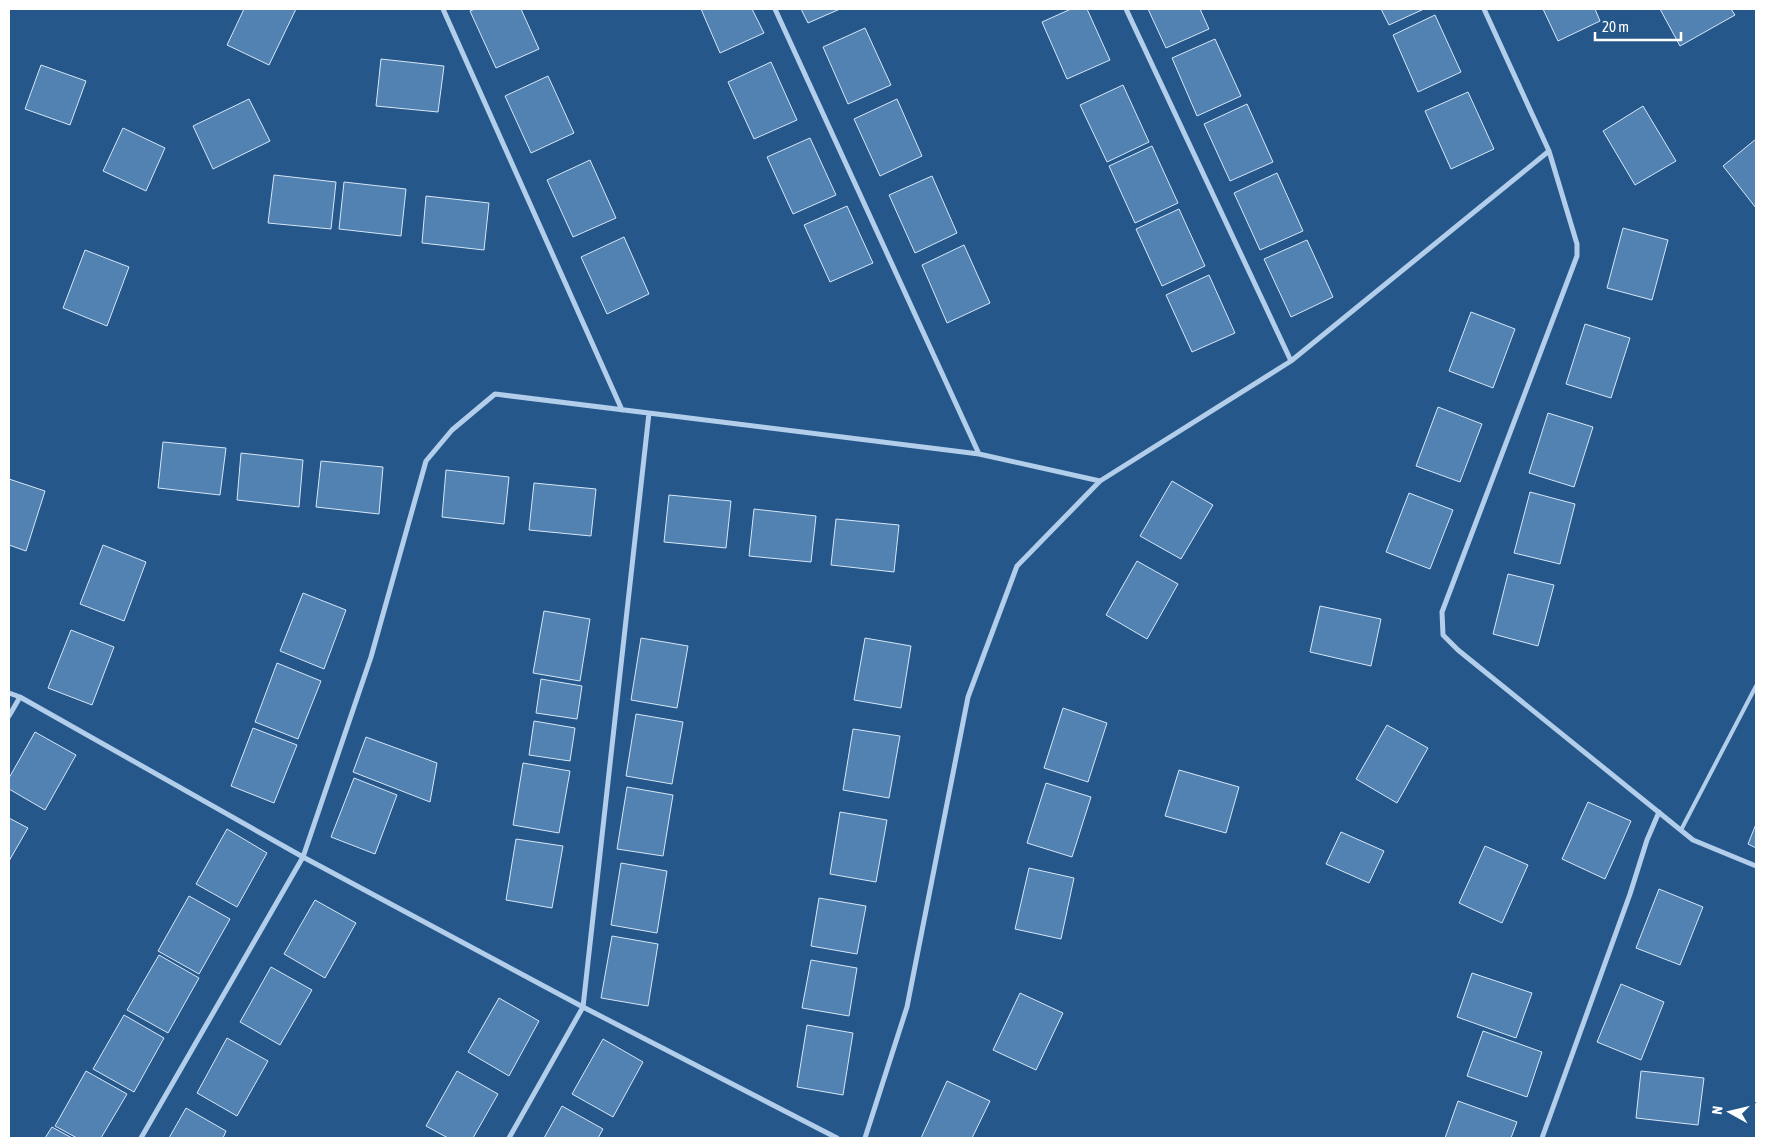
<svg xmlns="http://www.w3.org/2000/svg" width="1765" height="1147" font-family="'Asap Condensed',sans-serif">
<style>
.building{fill:#5182b2;stroke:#d6e7f7}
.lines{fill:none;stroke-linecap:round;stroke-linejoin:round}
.service{stroke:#b2ceea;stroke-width:4}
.minor{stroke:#b2ceea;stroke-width:5}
</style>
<rect width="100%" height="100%" fill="#25578a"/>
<path class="building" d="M244 9H296L269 65 227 45Z
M475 9H521L539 49 496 68 470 11Z
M701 9H752L764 33 720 53Z
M801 9H840L808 23Z
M1071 9H1087L1110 60 1067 79 1042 22Z
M1148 9H1200L1209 29 1166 48Z
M1381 9H1424L1389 25Z
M1543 9H1595L1600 21 1558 41Z
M1660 9H1731L1735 15 1680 46Z
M1435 15 1461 72 1418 92 1393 35Z
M865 28 891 85 848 104 823 47Z
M1215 39 1241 96 1197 116 1172 58Z
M381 59 444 66 438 112 376 106Z
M771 62 797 120 754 139 728 82Z
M41 65 86 81 70 125 25 109Z
M548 76 574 133 531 153 505 96Z
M1123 85 1149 142 1107 162 1080 105Z
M1468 92 1494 149 1451 169 1425 111Z
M249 99 270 141 213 169 193 126Z
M897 99 922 156 880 176 854 119Z
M1247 104 1273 162 1230 181 1204 124Z
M1643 106 1676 161 1635 185 1603 131Z
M123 128 165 148 146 191 103 171Z
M810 138 836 195 793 214 767 157Z
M1756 139V208L1723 166Z
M1152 146 1178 203 1135 223 1109 166Z
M590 160 616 218 573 237 547 180Z
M1277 173 1303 231 1260 250 1234 193Z
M274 175 336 182 331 229 268 223Z
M932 176 957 233 915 253 889 195Z
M344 182 406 189 401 236 339 229Z
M426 196 489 203 484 250 422 243Z
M847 206 873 263 830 282 804 225Z
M1179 209 1205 266 1162 286 1136 229Z
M1623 228 1668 240 1652 300 1607 288Z
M624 237 649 294 607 314 581 257Z
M1307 240 1333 297 1291 317 1264 259Z
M964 245 990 303 947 323 922 265Z
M85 250 129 267 107 326 63 308Z
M1209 275 1235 333 1192 352 1166 295Z
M1471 312 1515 329 1493 388 1449 371Z
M1585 324 1630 338 1611 398 1566 384Z
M1438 407 1482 424 1460 482 1416 466Z
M1548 413 1593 427 1574 487 1529 473Z
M163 442 226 448 220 495 158 488Z
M241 453 303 460 299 507 237 500Z
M321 461 383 467 379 514 316 507Z
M446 470 509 477 504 524 442 517Z
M9 479 45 491 26 551 9 545Z
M1172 481 1213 505 1181 559 1140 536Z
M534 483 596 489 591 536 529 530Z
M1530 492 1575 504 1560 564 1514 553Z
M1409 493 1453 510 1430 569 1386 552Z
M669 495 731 501 726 548 664 542Z
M754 509 816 516 811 562 749 556Z
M836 519 899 525 894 572 831 565Z
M103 545 146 562 124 621 80 604Z
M1137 561 1178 584 1147 639 1106 615Z
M1508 574 1554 585 1538 646 1493 634Z
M303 593 346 610 324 669 280 651Z
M1320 606 1381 619 1371 666 1310 652Z
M544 611 590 619 580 681 533 673Z
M71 630 114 647 92 705 48 688Z
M641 638 688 646 677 708 631 700Z
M865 638 911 646 901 708 854 700Z
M277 663 321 681 298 739 255 722Z
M541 679 582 686 577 719 536 713Z
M1063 708 1107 723 1088 782 1044 768Z
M636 714 683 722 672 784 626 776Z
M534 721 575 728 570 761 529 755Z
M1387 725 1428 748 1397 803 1356 779Z
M253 728 297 745 274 803 231 786Z
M853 729 900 736 889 798 843 790Z
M35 732 76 755 45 810 9 789V778Z
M366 737 437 763 430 802 353 772Z
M523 763 570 771 559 833 513 825Z
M1179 770 1239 787 1226 833 1165 816Z
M354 778 397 795 375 854 331 837Z
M1046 783 1091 797 1072 857 1027 843Z
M627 787 673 795 663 856 617 849Z
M1588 802 1631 821 1605 879 1562 859Z
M840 812 887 820 876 882 830 874Z
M9 818 28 828 9 861Z
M1756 824V848L1748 844Z
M227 829 267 853 237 907 196 884Z
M1341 832 1384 851 1369 883 1326 864Z
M516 839 563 846 552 908 506 900Z
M1485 846 1528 865 1502 923 1459 903Z
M621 863 667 871 657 933 611 925Z
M1029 868 1074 878 1061 939 1015 929Z
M1659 889 1703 907 1680 965 1636 948Z
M189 896 230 919 199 974 158 951Z
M819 898 866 906 857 954 811 946Z
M315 900 356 923 325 978 284 954Z
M612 936 658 944 648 1006 601 998Z
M159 955 199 978 168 1033 127 1010Z
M811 960 857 968 849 1016 802 1008Z
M271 967 312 990 280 1045 240 1022Z
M1472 973 1532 993 1516 1038 1457 1017Z
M1621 984 1664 1002 1641 1060 1597 1042Z
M1020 993 1063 1013 1036 1070 993 1050Z
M499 998 539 1021 509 1076 468 1052Z
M124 1015 164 1038 134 1092 93 1069Z
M807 1025 853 1033 843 1095 797 1087Z
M1483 1031 1542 1052 1527 1097 1467 1076Z
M227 1038 268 1061 237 1116 197 1093Z
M603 1039 643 1062 613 1117 572 1094Z
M86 1071 127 1094 101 1138H77L55 1126Z
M457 1071 498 1094 473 1138H448L426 1126Z
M1641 1071 1704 1078 1698 1125 1636 1118Z
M947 1081 990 1101 972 1138H921Z
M1458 1101 1517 1122 1511 1138H1445Z
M562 1106 603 1129 598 1138H544Z
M186 1108 226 1131 223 1138H169Z
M52 1127 72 1138H45Z"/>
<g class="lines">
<path class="service" d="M1681 830 1756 686"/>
<path class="minor" d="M443 9 622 410
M775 9 979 454
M1126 9 1291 361
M1484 9 1549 151 1577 244V256L1442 612 1443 635 1458 650 1693 840 1756 866
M9 693 20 697 303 857 583 1007 837 1138
M9 716 20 697
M141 1138 303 857 371 657 426 461 452 430 495 394 979 454 1100 481
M509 1138 583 1007 649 413
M865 1138 907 1007 968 697 1017 566 1100 481 1291 361 1549 151
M1542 1138 1630 894 1647 840 1659 812"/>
</g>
<rect width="1765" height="1147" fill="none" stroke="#ffffff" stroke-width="20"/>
<g transform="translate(1730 1112) rotate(278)" stroke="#25578a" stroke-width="4" paint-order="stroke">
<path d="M0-4L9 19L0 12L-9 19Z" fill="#ffffff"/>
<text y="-8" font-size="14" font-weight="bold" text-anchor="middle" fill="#ffffff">N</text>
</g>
<path d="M1595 32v8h86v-8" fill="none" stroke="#ffffff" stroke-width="2.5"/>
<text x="1602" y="32" font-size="15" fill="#ffffff" stroke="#25578a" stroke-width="4" paint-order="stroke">20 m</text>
</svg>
